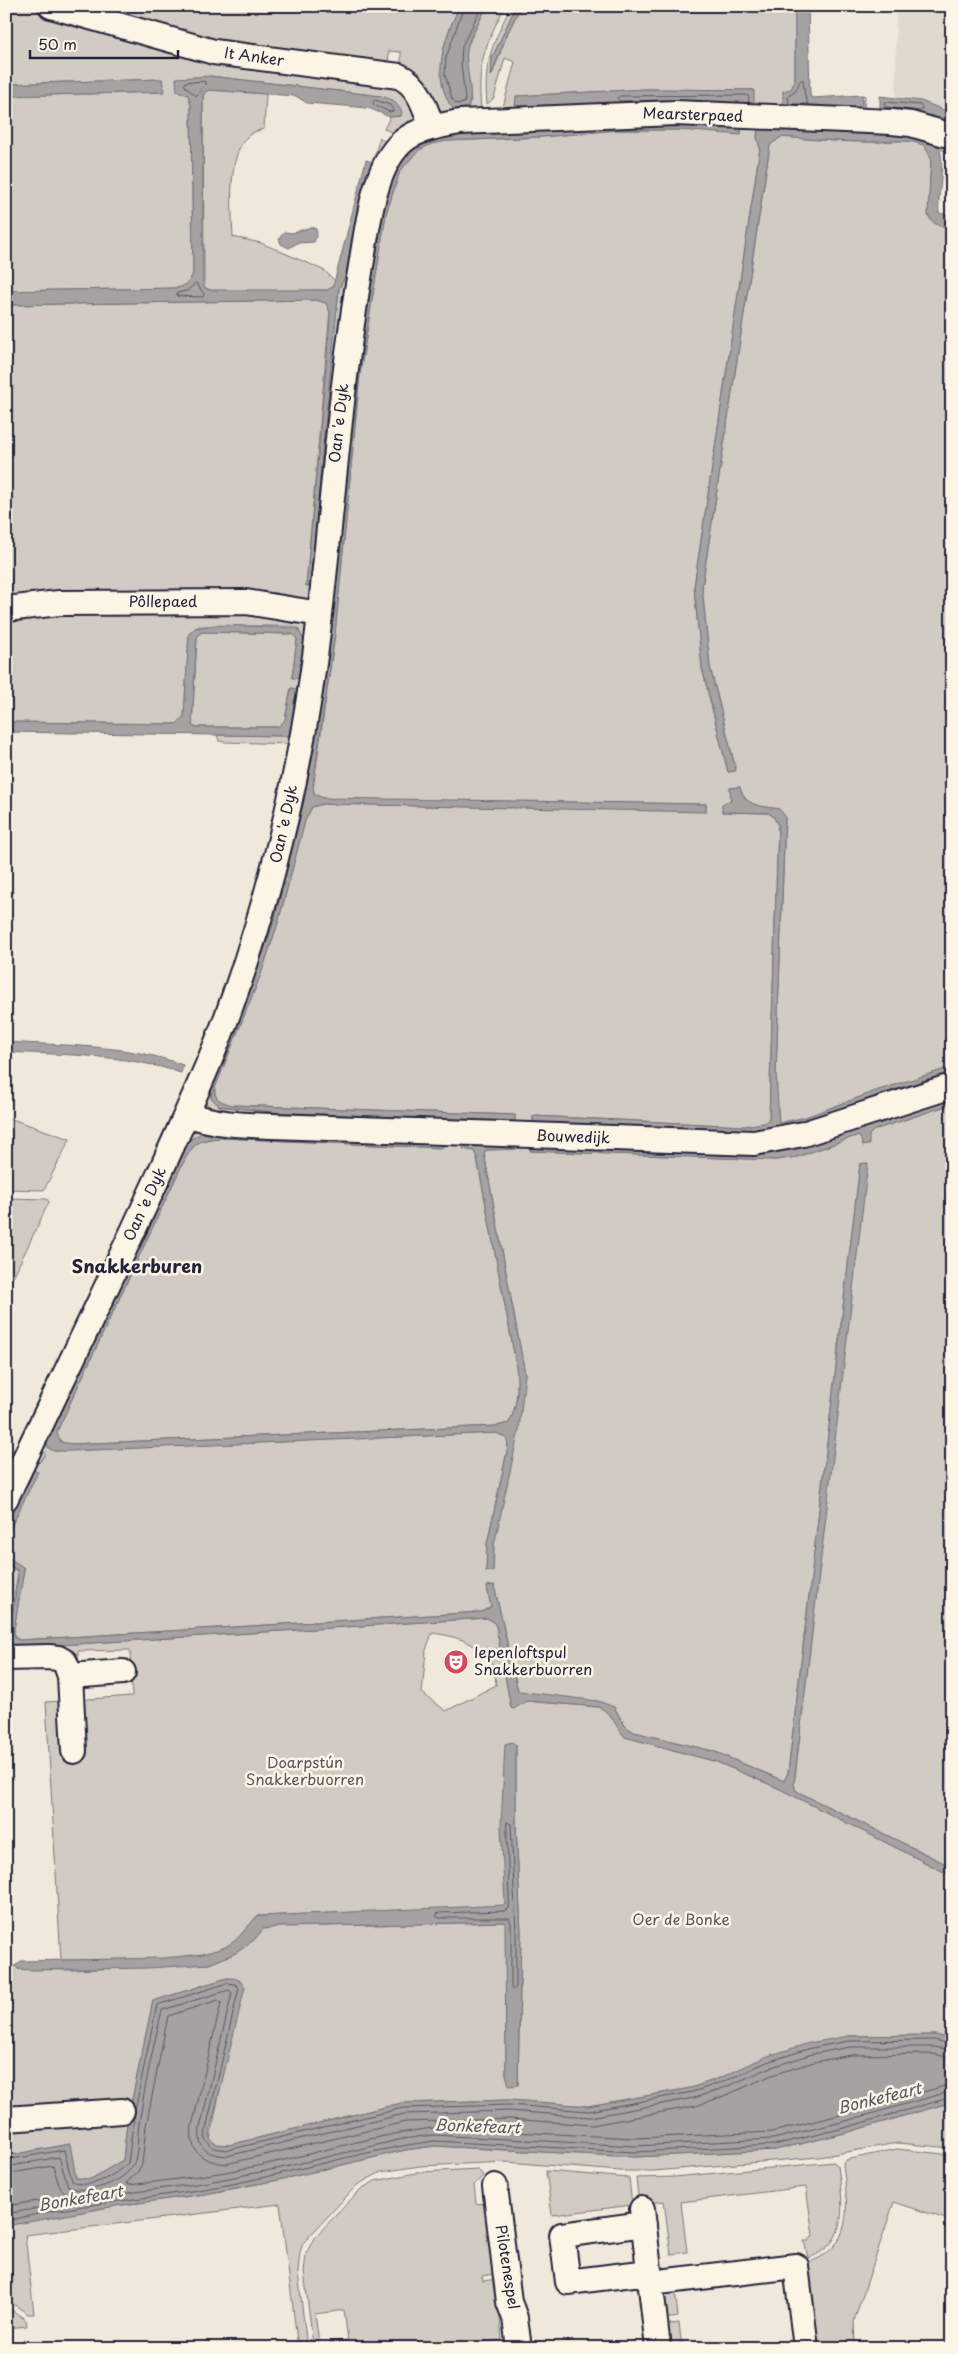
<svg xmlns="http://www.w3.org/2000/svg" width="958" height="2354" font-family="'Playpen Sans',sans-serif">
<style>
.built{fill:#e0d9cf}
.green{fill:#d1cbc3;stroke:#7a767f;fill-rule:evenodd}
.water{fill:#a6a2a2;stroke:#716f79}
.lines{fill:none;stroke-linecap:round;stroke-linejoin:round}
.shore{stroke:#575564;stroke-width:1}
.minor-casing{stroke:#22223b;stroke-width:28}
.minor{stroke:#fcf5e5;stroke-width:24}
.labels{text-anchor:middle;stroke-width:5;stroke-linejoin:round;paint-order:stroke}
.street-label{font-size:15px;fill:#22223b;stroke:#fcf5e5}
.poi-label{font-size:15px;fill:#22223b;stroke:#fcf5e5;text-anchor:start}
.park-label{font-size:15px;fill:#575564;stroke:#fcf5e5}
.water-label{font-size:16px;font-style:italic;fill:#575564;stroke:#fcf5e5}
.quarter-label{font-size:18px;font-weight:bold;fill:#22223b;stroke:#fcf5e5}
</style>
<rect width="100%" height="100%" fill="#efe8db"/>
<filter id="ink" filterUnits="userSpaceOnUse"><feTurbulence type="fractalNoise" baseFrequency=".02" numOctaves="2"/><feDisplacementMap in="SourceGraphic" scale="10" xChannelSelector="R" yChannelSelector="G"/><feConvolveMatrix kernelMatrix="1 2 1 2 8 2 1 2 1" color-interpolation-filters="sRGB"/></filter>
<g filter="url(#ink)">
<path class="built" d="M896 6H952V113L921 101 896 97Z"/>
<path class="green" d="M6 6H26L181 51 402 88 418 119 416 123 395 133 384 129 390 117 401 116 381 96 210 76 183 91 188 95 191 105 193 272C191 281 187 286 177 288L6 291V96L163 92 162 79 6 84Z
M80 6H460C446 33 437 61 444 91L471 101 466 63 467 47 487 6H505C484 48 477 63 481 110L453 117 441 112 435 108 401 68V52L389 51 388 67 249 49Z
M511 6H516L492 58V75L508 32 521 6H792L795 17V81L783 108 862 106V95L865 96 864 108 862 112 509 114 503 107 515 62 505 58 494 98 487 104C483 61 493 44 511 6ZM647 89 754 90 515 110 517 96Z
M209 90 266 94 264 129C259 130 253 132 249 135 226 154 232 210 233 237L261 243 312 265 325 271 336 282 334 287 327 290 215 292 204 287 203 96 205 92Z
M641 118 894 127 923 133 949 141 946 151 939 149 933 142 912 135 869 132 758 129 757 137 760 148 694 587 702 668 728 772 736 770 710 667 702 587 770 145 781 137C809 139 838 142 867 142 889 143 901 137 924 145L931 158 928 215C934 226 940 226 952 227V1067L879 1090 806 1117 779 1123 777 1117 776 1072 785 816 779 809C762 806 744 807 740 787L730 788 731 800 723 804 722 812 768 813 773 816 778 825 769 1119 764 1123 745 1126 533 1116V1122L747 1130 783 1127 807 1121 881 1094 952 1071V1079C886 1097 822 1129 754 1136L231 1117C218 1115 210 1111 204 1099L205 1084C227 1022 253 961 272 898 296 819 311 736 321 654 334 550 341 445 355 340 361 291 367 239 381 190 392 153 410 137 447 129ZM617 124H681L741 129V134L681 130H617L542 137 447 141 431 144 419 150 400 171 386 214 360 374 335 634 313 790 318 797 333 799 706 804V811L323 804 312 807 305 821 278 923 261 974 215 1088C213 1100 222 1102 232 1105L515 1115V1122L272 1112 219 1106 211 1098 212 1086 256 972 274 922 304 801 329 634 355 373 381 213 395 168 404 155 415 146 429 139 446 135 542 131Z
M380 137 387 145 313 599 6 605V305L316 300 326 303 330 312 328 332 306 586 339 289 347 272 365 189Z
M245 608 300 620 309 631 295 744 224 742 219 741 217 735 288 736 290 734 297 689 291 688 285 720 278 727H194L192 725 197 637 201 632 292 634 297 639 292 677 304 641 292 626H199L189 634 184 716 177 724 6 722V614Z
M952 1104V1867L796 1791 794 1784 867 1163 860 1164 788 1773 784 1781 713 1751 634 1732 625 1726 614 1707 518 1691 494 1585 487 1587 491 1607 481 1612 20 1640 15 1638 14 1629 24 1570 23 1567 6 1556V1537L37 1472 33 1471 6 1528V1515L31 1463 40 1462 45 1454 41 1447 187 1135 202 1128 835 1135 795 1149 747 1153 531 1144V1151L776 1160 797 1157 853 1137 869 1135 874 1130ZM222 1133 445 1142 442 1148 222 1138C194 1139 192 1146 180 1169L58 1429 57 1433 61 1442 71 1444 497 1426 509 1423C520 1402 518 1375 514 1353L477 1158 474 1151 464 1149H515L487 1150 484 1153 525 1374 494 1545 493 1571H486L487 1544 508 1447 507 1439 497 1433 54 1451 50 1433 191 1139Z
M6 1117 70 1139 44 1190 6 1189Z
M6 1198 47 1199 49 1202 6 1292Z
M6 1563 18 1572 7 1642 12 1648 487 1618 493 1621 496 1626 511 1708 526 1701 599 1707C613 1714 615 1726 625 1737L717 1762 778 1788 952 1876V2039L935 2035 849 2036 691 2088 588 2106 510 2100 402 2103 229 2145 215 2144 210 2139 242 1982 236 1979 227 1978 153 2001 127 2123 123 2160 91 2179 76 2178 69 2144 6 2156 7 1967 15 1966 18 1969 72 1970 209 1964 236 1953 255 1939 263 1929 277 1927 506 1922V2075L518 2085 521 1933 516 1824V1745L505 1906 261 1916H257C248 1927 240 1939 227 1946 195 1965 101 1959 61 1960L46 1702 132 1696 130 1650 78 1651V1664L6 1653ZM432 1633C456 1636 481 1643 493 1666 496 1671 495 1679 496 1685L446 1711 422 1693 426 1650Z
M952 2102V2148L897 2143 819 2157 654 2171H620L506 2162 420 2166 381 2172 357 2185 303 2243 300 2252 298 2272 307 2348H298L280 2204 25 2235 34 2314H28L6 2299V2226L14 2224 115 2206 205 2194 283 2179 405 2150 434 2146 635 2157 775 2150 845 2133Z
M897 2149 952 2155V2221L894 2202 854 2321 855 2348 844 2345 842 2348H813L807 2263C847 2250 849 2219 845 2182 845 2175 843 2169 843 2163L846 2160Z
M834 2162 838 2166C843 2202 850 2244 808 2258L804 2241H809V2238L813 2236 806 2187 681 2202 687 2252 671 2254 664 2201 639 2204 636 2178 674 2177Z
M478 2169 483 2176 474 2185 476 2204 487 2203 495 2274 482 2276 483 2281 496 2279 502 2340 437 2348H331L330 2342 348 2340 344 2310 315 2314 319 2343 313 2344 304 2272 306 2254 314 2238 361 2189 375 2181 421 2172Z
M546 2171 629 2178 632 2205 552 2215Z
M675 2289 678 2317 664 2319C663 2304 660 2295 675 2289Z
M6 2306 26 2320 27 2326 6 2328Z
M679 2323 682 2348H667L664 2325Z"/>
<path class="water" d="M460 6H487C481 19 469 35 467 49 464 68 475 90 468 108L453 109C430 77 444 38 460 6Z
M516 6H521L508 32 491 76 492 58Z
M792 6H808L810 95 812 98 862 95V106L856 112 783 108V91L791 89 795 81V17Z
M210 76 381 96 393 100 402 111 401 116 390 117 371 109 358 107 307 103 296 96 209 90 205 92 203 96V282L204 287 208 290H327L333 287 366 160 373 162 347 272 339 289 322 455 311 586H306L329 332 330 312 326 303 316 300 6 305V291L177 288C187 286 191 281 193 272L191 105 188 95 177 91 176 78Z
M162 79 164 92 6 96V84Z
M647 89 754 90V109L515 110 516 96Z
M880 96 921 101 952 113V123L915 115 880 111Z
M681 124 741 129V135L681 130H617L542 137 447 141 431 144 419 150 400 171 386 214 360 374 335 634 313 782 314 794 324 798 706 804V812L323 804 312 807 305 821 278 923 261 974 215 1088C213 1100 222 1102 232 1105L515 1115V1122L272 1112 219 1106 211 1098 212 1086 256 972 274 922 304 801 329 634 355 373 381 213 390 182 404 155 415 146 446 135 586 126Z
M758 129C788 130 925 126 939 148 946 161 937 197 939 213L952 216V227C940 226 934 226 928 215L931 158 924 145C901 137 889 143 867 142 838 142 809 139 781 137L770 145 702 587 710 667 736 771 728 772 702 668 694 587 760 148 757 137Z
M311 227 316 229 317 234 314 242 297 243 289 248 281 244 279 239 284 232 292 233Z
M215 625 298 628 304 641 298 679 292 678 297 639 292 634 201 632 197 637 192 725 194 727H278L285 720 291 688 297 689 290 734 288 736 6 732V722L177 724 184 716 189 634 195 628Z
M740 787C744 807 762 806 779 809L785 816 776 1072 779 1123 806 1117 879 1090 952 1067V1071L881 1094 807 1121 783 1127 747 1130 533 1123V1116L745 1126 764 1123 769 1119 778 825 773 816 768 813 722 812V804L731 800 730 788Z
M6 1042C64 1046 128 1044 183 1065L181 1073C125 1054 65 1055 6 1052Z
M952 1097V1104L874 1130 869 1135V1145L863 1146 860 1137 856 1136 797 1157 776 1160 530 1151 531 1144 747 1153 795 1149Z
M201 1133 445 1142 442 1148 222 1138C194 1139 192 1146 180 1169L58 1429 57 1433 61 1442 71 1444 497 1426 509 1423C520 1402 518 1375 514 1353L477 1158 474 1151 463 1149 466 1143 515 1144V1149L487 1150 484 1153 525 1374 519 1430 494 1545 493 1571H486L487 1544 508 1447 507 1439 497 1433 70 1451H54L48 1448 47 1443 50 1433 174 1166 191 1139Z
M868 1163 794 1784 796 1791 952 1867V1876L778 1788 717 1762 625 1737C615 1726 613 1714 599 1707L526 1701 514 1709 511 1708 496 1626 493 1621 487 1618 12 1648 8 1645 18 1577 17 1570 6 1563V1556L23 1567 24 1570 14 1629 15 1638 20 1640 481 1612 491 1607 487 1586 494 1585 518 1691 598 1701 614 1707 625 1726 634 1732 713 1751 784 1781 788 1773 860 1164Z
M33 1470 38 1472 6 1537V1528Z
M512 1742 516 1745V1824L521 1933 518 2085 509 2086 506 2074 505 1922 277 1927 263 1929 255 1939 236 1953 209 1964 148 1968 31 1970 18 1969 15 1966 21 1961 164 1958 203 1954 226 1947 237 1939 257 1916H261L505 1905 501 1827 505 1744Z
M227 1978C236 1978 241 1979 245 1987L210 2131V2139L216 2144 229 2145 402 2103 510 2100 588 2106 691 2088 722 2077 765 2057 809 2043 849 2036 935 2035 952 2039V2102L845 2133 775 2150 635 2157 434 2146 405 2150 283 2179 205 2194 115 2206 6 2226V2156L70 2144 76 2178 91 2179 123 2160 127 2123 153 2001Z"/>
<g class="lines">
<path class="shore" d="M464 6 446 58 445 75 452 99 457 104 464 103 465 100 461 63 462 46 482 6
M803 80 805 96 808 104H789L788 96 795 92 800 81Z
M205 82V85L196 96 184 85 186 82Z
M375 100 390 105 394 111 390 112 374 105 373 102Z
M667 100 620 101 617 98 620 96 747 95 749 97 748 103
M886 102 920 105 923 109 920 111 886 107 884 104Z
M196 283 204 294 203 297 177 296V293L187 291Z
M507 1822 511 1824 516 1933V1987L513 1990 511 1988V1923L509 1918H439L436 1916 438 1913 504 1911 509 1908Z
M952 2058 933 2054 851 2055 814 2062 772 2075 729 2094 696 2106 592 2125 509 2119 405 2122 226 2164C202 2161 189 2153 192 2126L221 2003 218 2000 168 2016 146 2126 142 2164 137 2173 126 2183 129 2185C179 2179 230 2173 280 2161 331 2149 381 2134 433 2128L635 2138 772 2132 840 2115 952 2084
M135 2110 157 2005 228 1983 235 1984 239 1988 206 2129 205 2139 213 2148 228 2150 403 2108 509 2105 589 2111 692 2092 723 2082 767 2062 811 2048 849 2041 934 2040 952 2044
M6 2160 64 2150 72 2181C90 2191 115 2175 128 2163L134 2117
M6 2167 59 2157 68 2186C84 2197 125 2182 133 2165 139 2154 137 2136 139 2123 145 2085 153 2047 162 2010L229 1990 232 1993 200 2128C198 2151 207 2154 227 2156L404 2114 509 2111 590 2117 694 2098 726 2087 769 2068 812 2054 850 2047H934L952 2050
M6 2174 53 2166 59 2185 65 2194 63 2197 6 2206
M6 2214 113 2195 203 2183 281 2168 402 2139 433 2135 635 2146 773 2139 842 2122 952 2091
M6 2221C71 2205 138 2200 204 2189 281 2177 356 2151 434 2141L634 2152 774 2145 844 2128 952 2097"/>
<defs>
<path id="minor" d="M51 6 214 52 399 76C419 85 425 108 432 127
M6 609 59 603 246 602 320 614
M187 1114C214 1124 242 1125 272 1126L754 1143 803 1134 952 1086
M6 1498C58 1388 112 1278 163 1166 188 1110 215 1053 235 994 278 871 306 744 320 615 333 498 341 382 361 266 367 230 373 173 398 146 413 129 439 126 460 122L675 113 892 122 911 124 952 136
M6 1658 49 1657 58 1658 65 1662 70 1676 74 1751
M70 1676 123 1672
M6 2119 122 2111
M495 2186 509 2302 515 2318 519 2348
M642 2209 658 2348
M644 2224 562 2235 568 2282 649 2272
M650 2283 796 2266 806 2348"/>
</defs>
<use href="#minor" class="minor-casing"/>
<use href="#minor" class="minor"/>
</g>
</g>
<defs>
<symbol id="theatre-disc" viewBox="-11 -11 22 22"><circle r="9.5" fill="#d1495b" stroke="#fcf5e5"/><path d="M-5-5.5Q0-4 5-5.5V0Q5 5 0 6Q-5 5-5 0ZM-3.3-2.5H-1v1.5H-3.3ZM1-2.5H3.3v1.5H1ZM-2.8 1Q0 5.5 2.8 1Z" fill="#fff"/></symbol>
</defs>
<g fill-rule="evenodd">
<use href="#theatre-disc" x="442" y="1648" width="28" height="28"/>
</g>
<g class="labels">
<g class="street-label">
<text transform="translate(254 57) rotate(8)" y="5">It Anker</text>
<text transform="translate(693 115) rotate(2)" y="5">Mearsterpaed</text>
<text transform="translate(339 423) rotate(-84)" y="5">Oan 'e Dyk</text>
<text x="163" y="607">Pôllepaed</text>
<text transform="translate(284 824) rotate(-78)" y="5">Oan 'e Dyk</text>
<text transform="translate(573 1137) rotate(2)" y="5">Bouwedijk</text>
<text transform="translate(145 1204) rotate(-65)" y="5">Oan 'e Dyk</text>
<text transform="translate(507 2267) rotate(81)" y="5">Pilotenespel</text>
</g>
<g class="poi-label">
<text x="474" y="1658">Iepenloftspul<tspan x="474" dy="17">Snakkerbuorren</tspan></text>
</g>
<g class="park-label">
<text x="305" y="1768">Doarpstún<tspan x="305" dy="17">Snakkerbuorren</tspan></text>
<text x="681" y="1925">Oer de Bonke</text>
</g>
<g class="water-label">
<text transform="translate(879 2098) rotate(-14)" y="6">Bonkefeart</text>
<text transform="translate(477 2126) rotate(2)" y="6">Bonkefeart</text>
<text transform="translate(80 2198) rotate(-10)" y="6">Bonkefeart</text>
</g>
<g class="quarter-label">
<text x="137" y="1273">Snakkerburen</text>
</g>
</g>
<rect width="958" height="2354" fill="none" stroke="#fcf5e5" stroke-width="25"/>
<rect x="12" y="12" width="933" height="2329" fill="none" stroke="#22223b" stroke-width="2" filter="url(#ink)"/>
<path d="M30 50v8h148v-8" fill="none" stroke="#22223b" stroke-width="2.5"/>
<text x="38" y="50" font-size="15" fill="#22223b" stroke="#fcf5e5" stroke-width="4" paint-order="stroke">50 m</text>
</svg>
